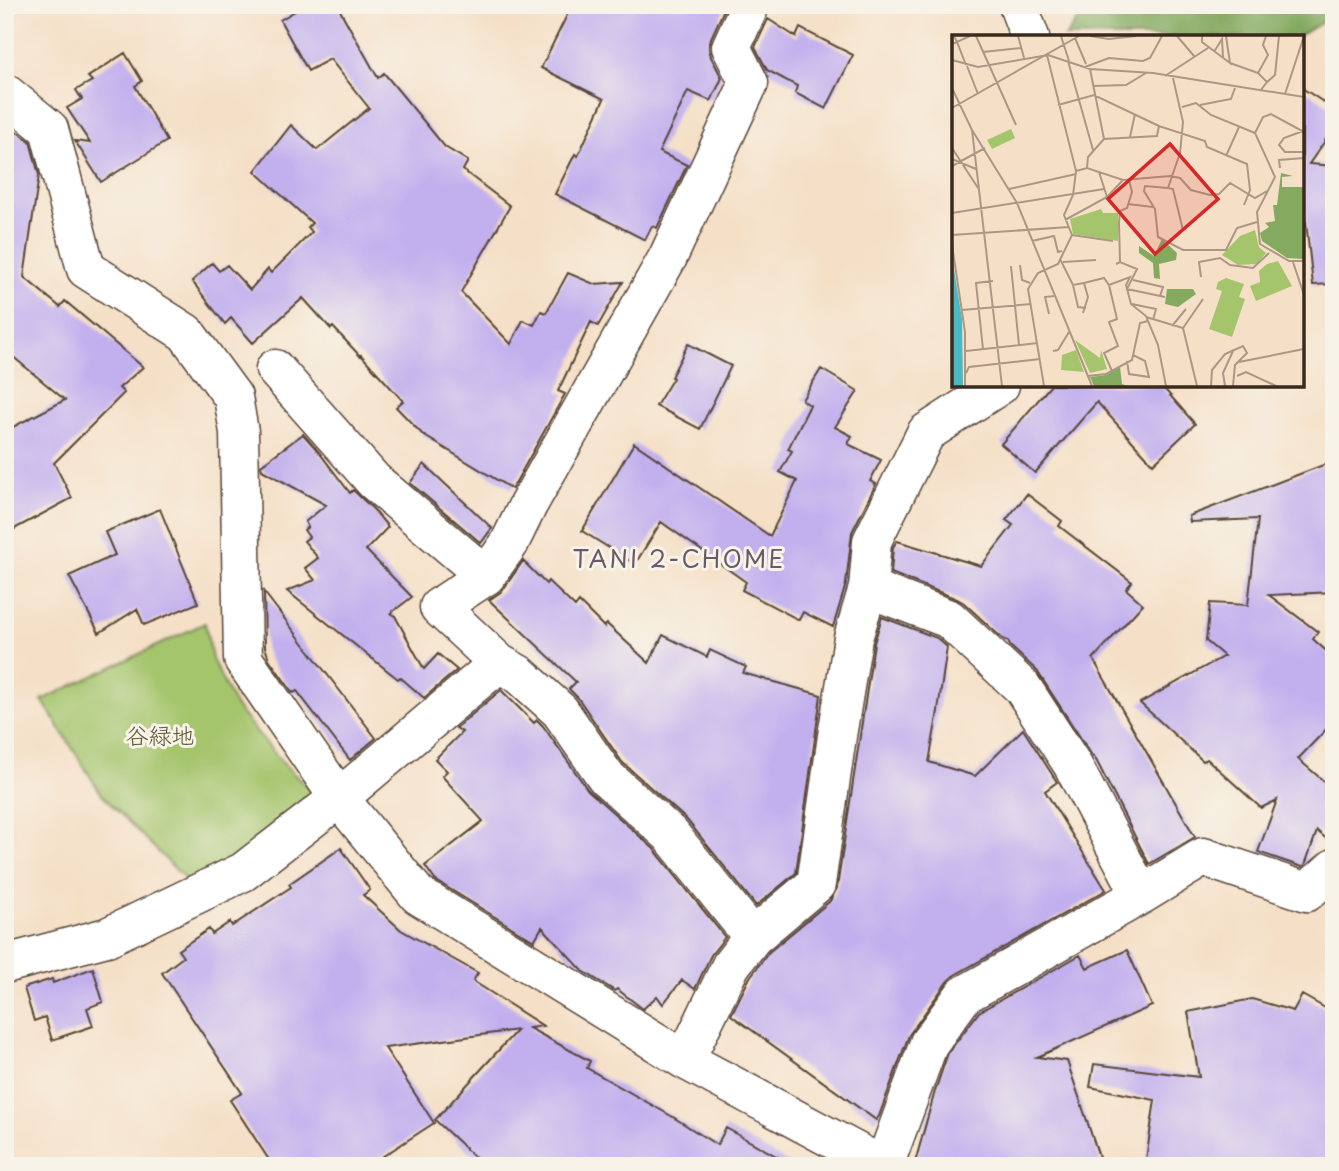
<svg xmlns="http://www.w3.org/2000/svg" width="1339" height="1171" font-family="'Playpen Sans','Klee One',sans-serif">
<style>
.green{fill:#a5c56d;stroke:#707846;stroke-width:2}
.forest{fill:#84aa60;stroke:#606a3f;stroke-width:2}
.building{fill:#c2b0ee}
.lines{fill:none;stroke-linecap:round;stroke-linejoin:round}
.minor-casing{stroke:#574537;stroke-width:41}
.minor{stroke:#fff;stroke-width:38}
.labels{text-anchor:middle;stroke-width:6;stroke-linejoin:round;paint-order:stroke}
.park-label{font-size:23px;fill:#5b5836;stroke:#f7f3e8}
.neighbourhood-label{font-size:24px;letter-spacing:2px;fill:#6a5967;stroke:#f7f3e8}
.inset-road{fill:none;stroke:#ab9783;stroke-width:2}
.view{fill:#d62828;fill-opacity:0.15;stroke:#d62828;stroke-width:3.5}
.inset-edge{fill:none;stroke:#3b2a1e;stroke-width:3.5}
</style>
<rect width="100%" height="100%" fill="#f7f3e8"/>
<filter id="ink" filterUnits="userSpaceOnUse"><feTurbulence type="fractalNoise" baseFrequency=".0143" numOctaves="2"/><feDisplacementMap in="SourceGraphic" scale="14" xChannelSelector="R" yChannelSelector="G"/><feConvolveMatrix kernelMatrix="1 2 1 2 8 2 1 2 1" color-interpolation-filters="sRGB"/></filter>
<filter id="wash" filterUnits="userSpaceOnUse"><feTurbulence type="fractalNoise" baseFrequency=".00686" numOctaves="4" result="noise"/><feDisplacementMap in="SourceGraphic" scale="28" xChannelSelector="R" yChannelSelector="G"/><feGaussianBlur stdDeviation="1.57" result="paint"/><feColorMatrix in="noise" values="0 0 0 0 0 0 0 0 0 0 0 0 0 0 0 0 0 1.4 0 .05"/><feComposite in="paint" operator="in"/></filter>
<g filter="url(#wash)">
<rect width="100%" height="100%" fill="#f5e0c7"/>
<path class="green" d="M205 623 212 659 235 706 281 761 314 794 230 869 191 885 102 795 42 700Z"/>
<path class="forest" d="M1088 5H1334V16L1296 37H1065Z"/>
<g id="blocks">
<path class="building" d="M305 5H337L378 78 384 73 445 147 468 161 463 170 510 206 461 292 511 344 523 320 534 325 541 311 546 313 568 273 594 284 623 282 598 326 591 322 558 391 565 394 512 489 423 435 396 407 403 401 361 355 360 356 333 327 331 329 303 298 253 343 231 318 225 324 192 281 212 263 219 271 227 265 250 290 268 269 271 273 312 232 308 227 312 223 255 171 291 125 317 150 369 108 330 59 308 71 280 20Z
M572 5H726L711 38 709 47 711 57 722 78 711 101 688 91 659 152 687 165 657 228 652 226 645 240 555 194 575 154 578 156 604 99 541 68Z
M768 19 796 37 800 28 853 55 826 109 795 93 797 86 767 70 755 47Z
M125 53 142 81 135 86 167 141 101 182 75 141 90 143 67 108 82 99 76 90 92 81 88 77Z
M1302 88 1334 109V128L1309 164 1334 166V284L1313 285 1306 222H1302Z
M5 131 19 133 30 141 39 175 24 277 60 307 65 301 143 367 119 388 124 393 54 463 72 498 5 534V431L65 400 5 350Z
M688 344 731 366 700 429 656 406 673 378 671 377Z
M821 369 858 391 835 427 852 436 848 444 881 460 870 481 876 484 852 532 846 584 833 627 803 612 799 620 742 590 746 582 661 522 635 564 582 531 634 443 770 536 797 481 780 472 792 451 788 449 810 405 802 400Z
M1051 385H1161L1195 424 1153 464 1097 402 1035 473 1001 444Z
M303 434 318 451 350 493 353 490 374 510 388 527 366 550 412 597 391 613 395 616 424 669 438 654 457 670 424 698 400 677 398 679 287 591 315 580 305 568 318 558 304 541 309 537 304 530 308 527 305 522 326 505 262 470 261 465Z
M1334 461V592L1269 595 1318 632 1313 639 1334 658V721L1298 759 1334 790V845L1317 831 1305 865 1302 867 1258 852 1277 800 1261 808 1207 759 1203 761 1140 703 1224 656 1206 641 1210 603 1248 605 1258 519 1190 522 1189 516Z
M424 464 492 528 481 543 410 483Z
M1027 494 1062 521 1059 526 1132 582 1126 589 1143 604 1093 659 1195 837 1149 864 1094 756 1093 757 1037 671 1010 646 1008 641 1004 640 964 603 957 599 891 573 893 547 897 541 981 566 1013 525 1006 520Z
M160 509 198 603 144 625 137 609 99 633 69 576 115 555 105 532Z
M523 561 546 584 548 581 575 607 579 602 604 627 607 624 649 663 663 635 707 657 710 650 746 667 743 673 821 695 796 873 756 906 687 820 622 762 578 698 569 689 576 682 489 600 502 591Z
M264 592 376 738 350 760 297 691 293 693 269 659 265 647Z
M882 617 937 638 947 647 938 711 929 762 975 776 1023 729 1057 782 1045 791 1106 890 953 976 947 982 909 1035 879 1116 876 1120 731 1015 750 977 769 952 830 901 837 888 874 643Z
M501 690 534 723 537 720 543 726 588 790 654 849 725 937 711 955 695 989 682 980 663 1004 657 996 643 1009 617 989 615 991 583 971 542 927 534 941 435 880 425 866 483 821 442 776 447 771 435 759 462 732 456 728Z
M341 848 370 890 363 895 401 930 478 973 473 981 543 1026 529 1028 590 1061 587 1068 673 1117 717 1145 726 1128 794 1166H484L435 1120 517 1030 385 1048 434 1123 368 1166H273L230 1100 242 1093 162 973 183 957 178 950 209 929 212 934 230 922 232 926 291 887 289 884Z
M1127 950 1152 1006 1037 1057 1067 1061 1102 1166H914L935 1091 948 1053 979 1012 1080 955 1087 968Z
M93 968 103 1002 87 1008 93 1026 52 1040 45 1017 34 1021 24 988 52 979 53 983Z
M1302 995 1334 1013V1166H1145L1155 1100 1090 1087 1094 1064 1199 1077 1188 1012 1252 999 1293 1011Z"/>
</g>
</g>
<g filter="url(#ink)">
<use href="#blocks" fill-opacity="0" stroke="#574537" stroke-width="2"/>
<g class="lines">
<defs>
<path id="minor" d="M1018 5 1030 37
M5 93 49 129 86 269 186 333 233 397 239 432 243 659 339 798 418 895 685 1060 883 1166
M275 369 374 481 486 576
M868 588 949 619 1022 687 1072 764 1141 895
M499 663 520 675 560 711 606 777 670 834 753 937 816 884 837 736 853 638 868 588 872 541 926 433 1000 385
M5 964 107 937 243 872 339 798 499 663 439 607 486 576 509 544 528 505 668 257 749 83 731 47 750 5
M685 1060 731 965 753 937
M884 1166 929 1043 964 995 1141 895 1203 857 1307 892 1334 868"/>
</defs>
<use href="#minor" class="minor-casing"/>
<use href="#minor" class="minor"/>
</g>
</g>
<g class="labels">
<g class="park-label">
<text x="160" y="744">谷緑地</text>
</g>
<g class="neighbourhood-label">
<text x="679" y="568">TANI 2-CHOME</text>
</g>
</g>
<g transform="translate(952 35)">
<rect width="352" height="352" fill="#f5e0c7"/>
<path d="M59 94 63 103 40 114 35 105ZM149 174 151 178H166V206L121 199 118 184ZM303 195 307 212 314 218 305 229 286 230 270 220 288 201ZM326 226 340 251 304 266 298 251 308 247 307 236 315 229ZM274 243 292 249 287 262 293 264 280 302 257 294 270 256 264 254 266 247ZM123 305 148 323 149 315 155 334 138 338ZM124 315 132 337 109 335 110 320Z" fill="#a5c56d"/>
<path d="M329 138 341 141 330 142V152H352L351 224 335 223 310 206 308 198 317 192 313 188 323 186 321 170H325ZM210 204 225 218 224 225 207 229 208 244 202 243 201 228 187 218V211L202 221ZM215 254H241L244 259 226 272 213 269ZM168 332 170 349 176 351H142L138 342 154 340Z" fill="#84aa60"/>
<path d="M0 222 10 284 11 351H0Z" fill="#4bb9c3"/>
<path class="inset-road" d="M2 1 5 7 18 1M24 1 64 90M66 1 72 23M109 1 117 26M138 1 157 4 184 1M225 1 242 21M250 1V7L278 28 274 1M123 3 134 29M0 9 5 7 14 30M31 17 69 13M262 17 270 4 271 22M0 25 26 32 96 20 138 34 201 38 352 62M116 26 141 115M278 28 306 38M15 31 26 59M133 32 157 23 191 26 198 23 210 1M138 34 152 104M213 41 256 13M221 43 231 87 228 118 216 153 221 154 231 195M315 47 323 40 327 1M141 51 174 50 194 38M0 53 20 95 50 351M308 56 315 47 306 38 316 20 311 10 314 1M333 59 352 1M106 70 142 60 207 91M248 70 279 64 283 53M230 72 244 68 259 80 303 98M0 73 127 1M20 95 65 168 140 351M351 96 332 103 327 110 333 117H352M352 97 319 79 311 82 303 98 323 142 305 177 308 209 337 226H352M178 102 183 79M0 113 26 153M274 121 287 92M0 124 24 134M0 131 33 113M135 133 136 122 152 104 205 101 207 91 253 106 255 112 295 129 298 155 292 170M328 133 327 125 352 123M124 136 135 133 171 145 218 141 228 143 239 155 258 160 267 159 278 148 303 163 315 156M216 153 193 151 192 156 203 174 206 202 231 215H274L285 193 305 187M57 154 124 139M155 162 171 145M176 169 201 172M0 178 152 154M113 185 155 162 147 137M0 200 117 192M120 200 161 206M80 206 102 201 106 217 110 216M0 210 13 297V351M108 224 121 250 132 248M111 227 144 225M168 227 167 188 168 176 175 173 180 157 177 145M341 227 352 260M164 229 168 227 185 234 175 254 213 262M68 230 70 245 78 248M59 231 67 310M249 242 247 227 268 223 278 230 301 233 317 218M181 245 211 252 208 261M121 250 126 272 134 273M157 250 165 284 157 287 166 311 152 318 160 336M180 269 204 274 201 285M10 275 79 269M131 278 136 262 132 248 152 243 157 250 178 242 174 250 179 269 194 281 206 310 214 351M97 279 93 262 102 261M194 282 231 293 245 351M220 291 234 274M231 293 251 264M31 314 24 248 41 246M14 316 86 308M101 316 106 315 117 297M175 326 177 339 197 342 193 326 181 320M287 327 352 314M14 338 17 332 88 324M136 341 154 339 180 325 188 288 196 286M285 341 294 337 324 351M92 351 76 254 86 238 106 229 120 200 112 180 121 160 124 136 95 20M259 351 260 335 273 319 291 311 295 318 283 330 281 351M273 351 271 338 281 316"/>
<path class="view" d="M218 109 266 164 203 219 156 164Z"/>
<rect width="352" height="352" class="inset-edge"/>
</g>
<rect width="1339" height="1171" fill="none" stroke="#f7f3e8" stroke-width="28"/>
</svg>
